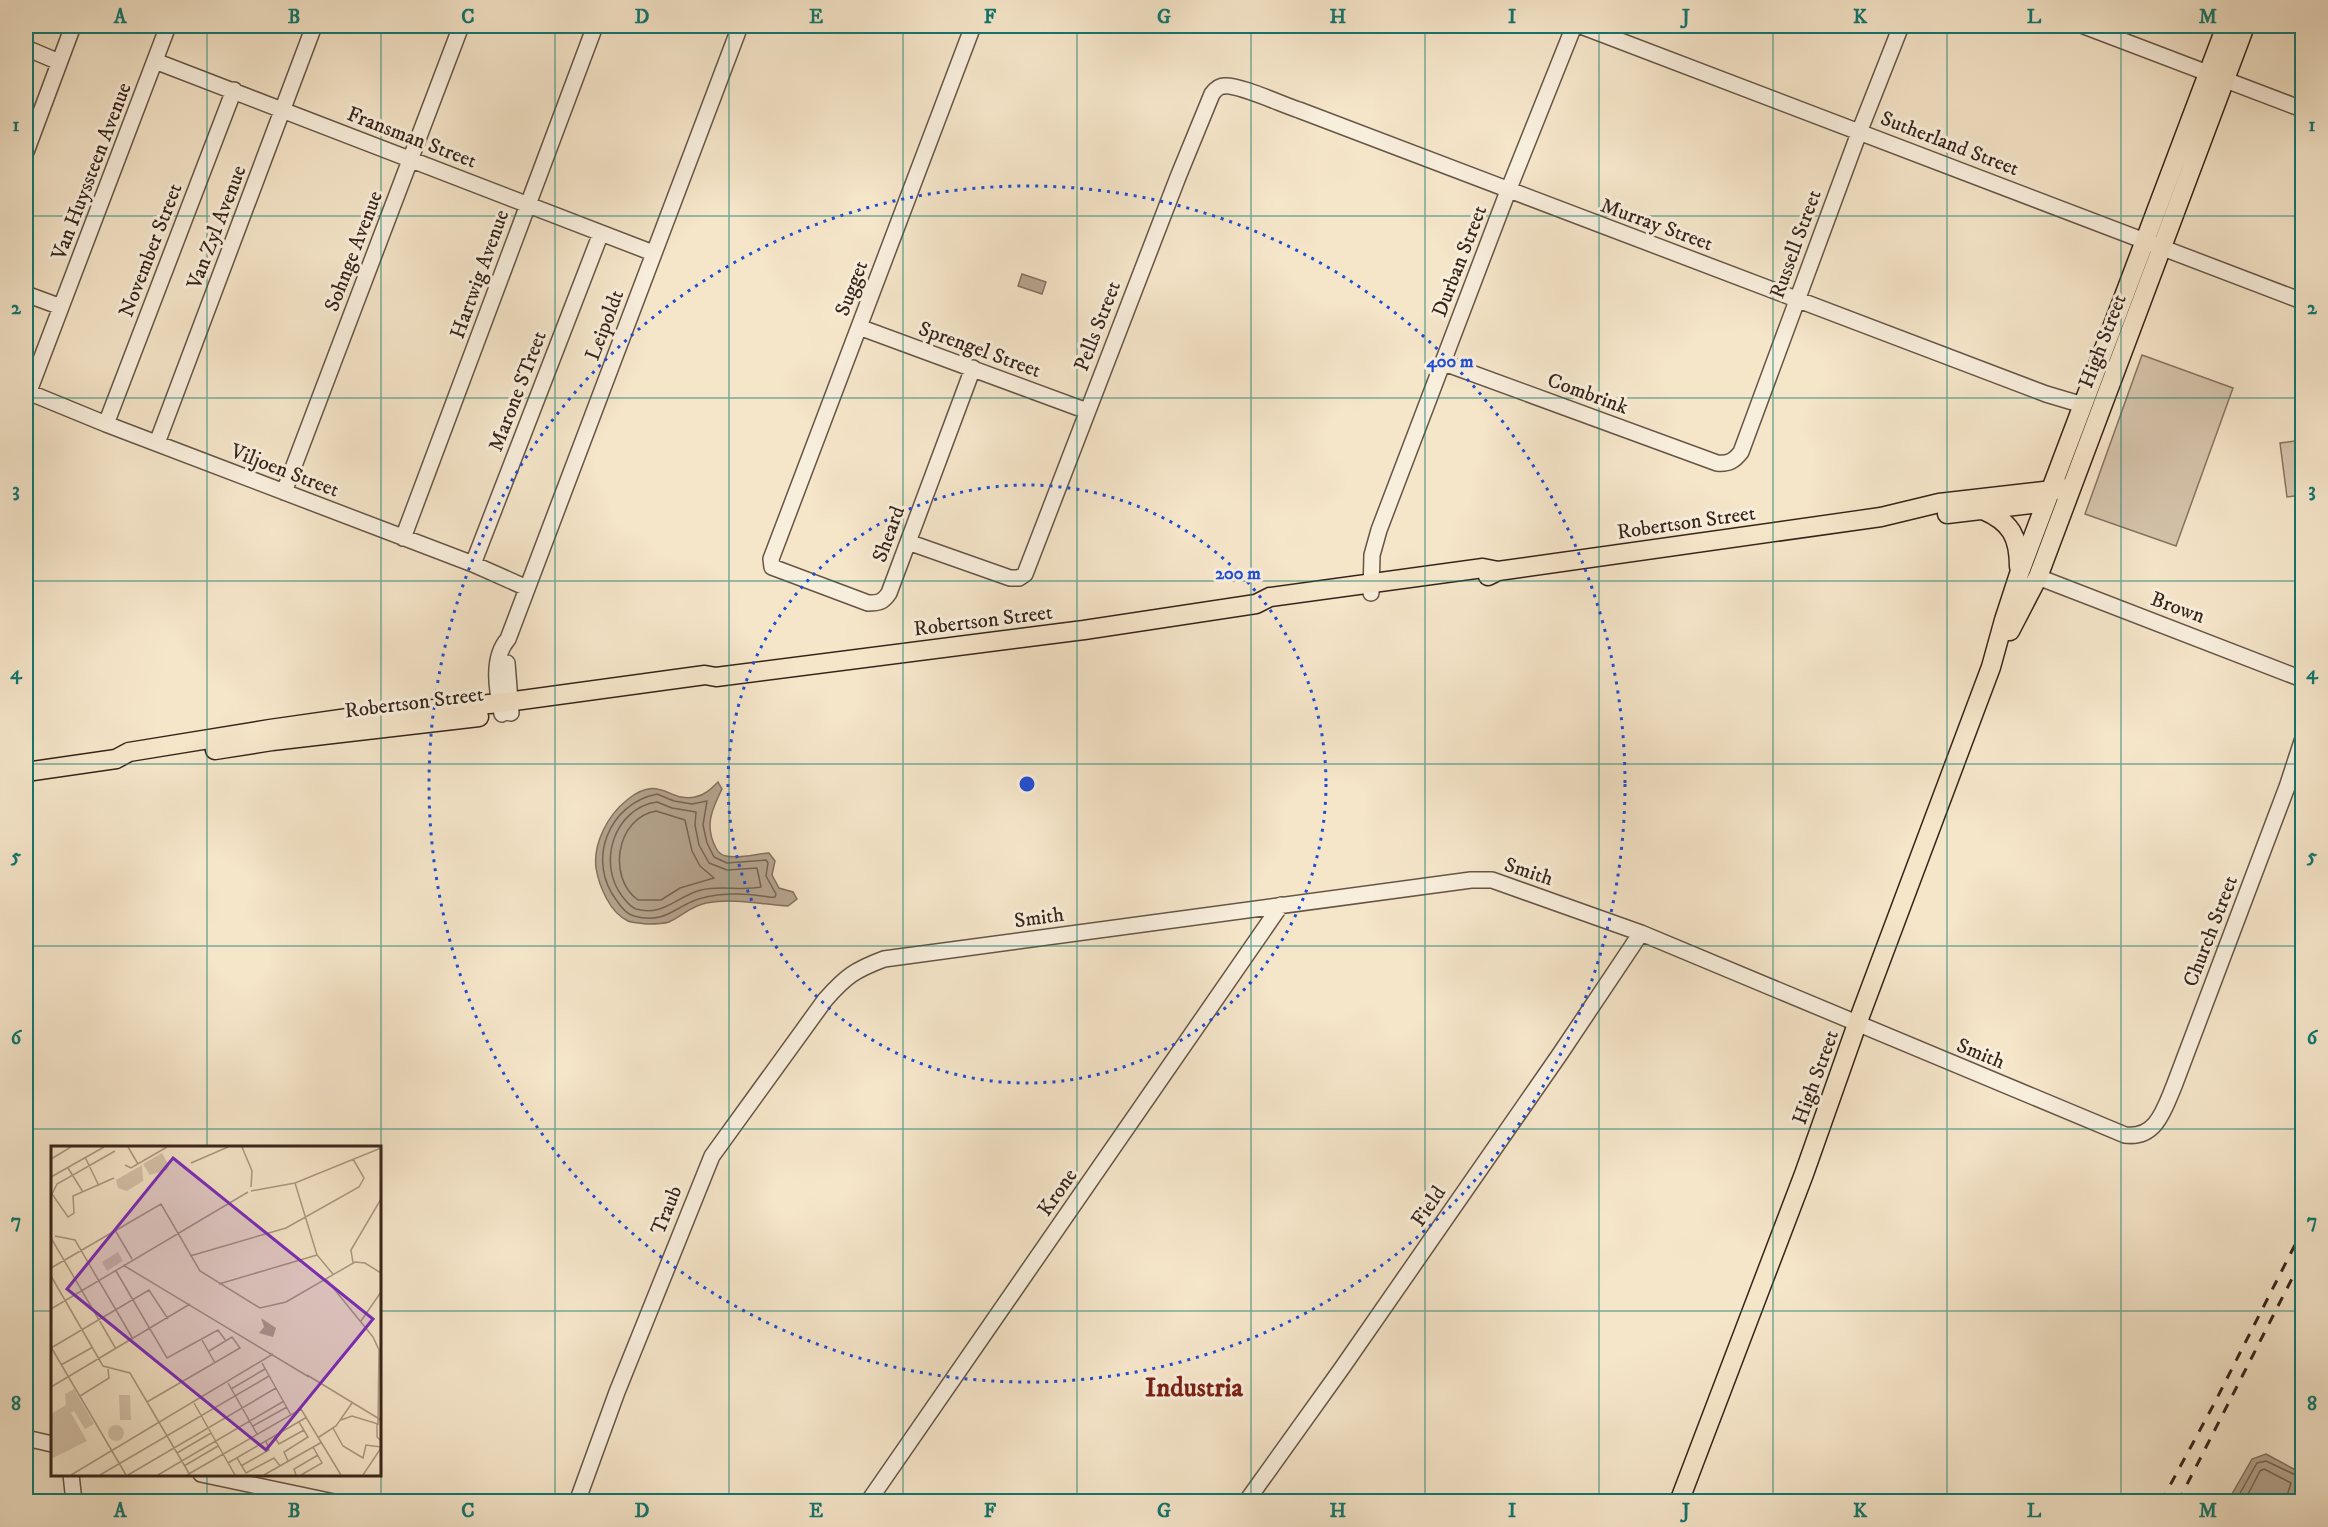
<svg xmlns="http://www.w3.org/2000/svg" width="2328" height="1527" font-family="'IM FELL DW Pica',serif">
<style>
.green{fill:#d5c4ab;stroke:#867463;stroke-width:1.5}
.water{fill:#b4a48e;stroke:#827160;stroke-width:1.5}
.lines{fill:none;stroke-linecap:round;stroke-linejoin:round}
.shore{stroke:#766454;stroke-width:1.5}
.minor-casing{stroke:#665546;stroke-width:18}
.major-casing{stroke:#37251b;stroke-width:21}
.minor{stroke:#f8eedc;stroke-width:15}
.major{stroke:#f5e5c9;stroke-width:18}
.rail{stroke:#37251b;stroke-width:3;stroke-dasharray:10 10;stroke-linecap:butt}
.grid{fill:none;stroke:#0f766e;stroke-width:1.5;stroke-opacity:0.55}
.ring{fill:none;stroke:#1d4ed8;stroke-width:3;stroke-dasharray:3 6}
.labels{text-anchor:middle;stroke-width:6;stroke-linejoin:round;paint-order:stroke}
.street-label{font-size:21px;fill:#37251b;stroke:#f8eedc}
.district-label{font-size:27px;font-weight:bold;fill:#7a1f14;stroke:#f8eedc}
.inset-road{fill:none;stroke:#a99883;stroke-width:1.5}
.view{fill:#7b2cbf;fill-opacity:0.15;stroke:#7b2cbf;stroke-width:3}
.inset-edge{fill:none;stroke:#37251b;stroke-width:3}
.centre{fill:#1d4ed8;stroke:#f8eedc;stroke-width:3}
.ring-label{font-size:18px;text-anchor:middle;font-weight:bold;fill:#1d4ed8;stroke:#f8eedc;stroke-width:6;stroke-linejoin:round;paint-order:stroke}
.neatline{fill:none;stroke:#0f766e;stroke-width:2}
.grid-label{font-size:20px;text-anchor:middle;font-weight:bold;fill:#0f766e}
</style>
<rect width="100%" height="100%" fill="#f5e5c9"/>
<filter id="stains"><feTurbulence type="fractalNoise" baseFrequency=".00333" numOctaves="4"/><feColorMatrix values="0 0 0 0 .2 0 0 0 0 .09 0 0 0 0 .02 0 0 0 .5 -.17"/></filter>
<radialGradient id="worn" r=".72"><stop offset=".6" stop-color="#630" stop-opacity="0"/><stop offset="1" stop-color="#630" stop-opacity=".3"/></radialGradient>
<path class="green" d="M2142 355 2233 388 2176 546 2085 514Z
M2302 440V495L2287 497 2280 443Z"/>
<path class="water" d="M1022 274 1046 282 1042 294 1018 286Z
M718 782 722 789C712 809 704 826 716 848 718 852 721 855 726 856 738 859 756 854 769 853L775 861 772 875 779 888 793 892 797 899 788 906C760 904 733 898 706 903 691 906 682 916 669 922 663 924 653 924 647 924 641 923 633 923 628 921 610 913 599 886 596 868 593 843 608 815 627 800 660 773 669 803 695 797 705 795 711 789 718 782Z
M2266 1454 2301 1473V1493L2297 1501H2228L2252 1459Z"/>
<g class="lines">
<path class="shore" d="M657 794 674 801 692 804 707 801 703 825 707 843 714 857 727 863 766 860 768 863 766 876 776 894 775 897C770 898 767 896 762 896 744 893 719 893 702 898 675 905 667 925 634 916 626 914 621 907 617 901 586 861 608 804 657 794Z
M657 802 672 808 696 812 695 825 699 845 709 863 727 870 757 868 761 887C742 891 720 885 701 890 677 896 663 917 636 909 630 907 626 901 622 896 597 863 614 808 657 802Z
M656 811 685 820 692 851 700 866 714 878 680 888 661 900H638C607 878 616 818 656 811Z
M2235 1502 2257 1463 2266 1461 2302 1478
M2244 1502 2260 1471 2264 1469 2291 1483 2285 1502"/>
<defs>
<path id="minor" d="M1581 26 2302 301
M2084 26 2302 109
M26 48 59 62
M155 61 653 253
M26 152 73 26
M26 294 61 307
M859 327 1087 411
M1444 363 1717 463C1729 464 1734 461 1741 452L1860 130 1901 26
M973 368 889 593C883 602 879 603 868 603L772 567 771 559 973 26
M28 392 106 424 473 564 527 588
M26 399 168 26
M106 424 234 90
M157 443 314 26
M284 492 461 26
M403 538 595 26
M908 542 1010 578H1019L1025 574 1178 177 1212 94C1215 90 1219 86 1224 86 1238 84 1283 105 1299 110L2046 394 2083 405
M473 564 601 233
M2038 577 2302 679
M1371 593 1372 555 1379 530 1508 191 1574 26
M507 663 511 713
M502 714C497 691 491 658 508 639L740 26
M26 1438 52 1444
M71 1474 74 1502
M201 1474 334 1502
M577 1502 617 1392 712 1156 825 1000C846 976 855 970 884 959L1471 880H1492L1641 933 2125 1135C2156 1139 2164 1110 2174 1086L2287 787 2302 741
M868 1502 1281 905
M1246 1502 1342 1368 1560 1054 1641 933"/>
<path id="major" d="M1983 510C2011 522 2019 537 2019 567
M1947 514 2039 503
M1488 576 1498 571 1881 517 1939 503 2070 488
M2010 631 2038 577 2245 26
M215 750 272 741 479 717
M26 772 116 759 129 752 270 729 369 715 500 703 705 675 716 677 1084 630 1256 604 1270 597 1483 568 1498 571
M1679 1502 1804 1174 1857 1024 1991 667 2004 620 2019 574 2226 26"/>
</defs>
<use href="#minor" class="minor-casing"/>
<use href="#major" class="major-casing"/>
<use href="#minor" class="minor"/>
<use href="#major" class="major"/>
<path class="rail" d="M2161 1502 2214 1404 2302 1231
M2178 1502 2302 1259"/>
</g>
<path class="grid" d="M207 26V1148M381 26V1502M555 26V1502M729 26V1502M903 26V1502M1077 26V1502M1251 26V1502M1425 26V1502M1599 26V1502M1773 26V1502M1947 26V1502M2121 26V1502M26 216H2302M26 398H2302M26 581H2302M26 764H2302M26 946H2302M26 1129H2302M26 1311H52M380 1311H2302M207 1474V1502"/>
<g class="ring">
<circle cx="1027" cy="784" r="299"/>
<circle cx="1027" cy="784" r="598"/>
</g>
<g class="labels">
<g class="street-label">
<text transform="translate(412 137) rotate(21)" y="7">Fransman Street</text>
<text transform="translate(1950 143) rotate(21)" y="7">Sutherland Street</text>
<text transform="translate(91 171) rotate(-69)" y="7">Van Huyssteen Avenue</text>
<text transform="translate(1657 224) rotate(20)" y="7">Murray Street</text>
<text transform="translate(216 227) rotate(-69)" y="7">Van Zyl Avenue</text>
<text transform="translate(1795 244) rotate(-70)" y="7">Russell Street</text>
<text transform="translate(150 250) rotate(-69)" y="7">November Street</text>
<text transform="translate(353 251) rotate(-69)" y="7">Sohnge Avenue</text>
<text transform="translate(1459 261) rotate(-69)" y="7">Durban Street</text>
<text transform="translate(479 274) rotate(-70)" y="7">Hartwig Avenue</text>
<text transform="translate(851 288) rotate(-69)" y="7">Sugget</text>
<text transform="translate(604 325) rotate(-69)" y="7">Leipoldt</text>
<text transform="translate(1097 326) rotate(-69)" y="7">Pells Street</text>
<text transform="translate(2102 341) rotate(-69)" y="7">High Street</text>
<text transform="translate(980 349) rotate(20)" y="7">Sprengel Street</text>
<text transform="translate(517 391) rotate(-69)" y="7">Marone STreet</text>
<text transform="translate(1588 393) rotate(20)" y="7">Combrink</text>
<text transform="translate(285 470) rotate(21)" y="7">Viljoen Street</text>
<text transform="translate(1686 522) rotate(-8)" y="7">Robertson Street</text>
<text transform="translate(888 534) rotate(-70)" y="7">Sheard</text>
<text transform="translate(2178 607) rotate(20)" y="7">Brown</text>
<text transform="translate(983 620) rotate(-7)" y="7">Robertson Street</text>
<text transform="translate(414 702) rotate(-7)" y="7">Robertson Street</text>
<text transform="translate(1529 871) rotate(18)" y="7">Smith</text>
<text transform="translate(1039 917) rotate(-8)" y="7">Smith</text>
<text transform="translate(2210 931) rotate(-69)" y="7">Church Street</text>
<text transform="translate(1981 1053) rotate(22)" y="7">Smith</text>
<text transform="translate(1815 1077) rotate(-70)" y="7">High Street</text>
<text transform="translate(1057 1192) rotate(-55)" y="7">Krone</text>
<text transform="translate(1428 1206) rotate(-56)" y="7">Field</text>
<text transform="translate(666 1210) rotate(-68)" y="7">Traub</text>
</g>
<g class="district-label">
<text x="1194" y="1396">Industria</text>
</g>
</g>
<g transform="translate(51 1146)">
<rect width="330" height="330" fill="#f5e5c9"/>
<path d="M111 7 118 20 116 24 99 29 92 18ZM91 19 92 35 76 45 67 42 65 34ZM67 106 72 115 56 125 51 116ZM23 243 43 278 34 283 23 265 20 267 36 295 0 313V268L15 259 14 248ZM68 249H79L80 274H69ZM57 287a8 8 0 1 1 16 0a8 8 0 1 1-16 0Z" fill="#d5c4ab"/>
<path d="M210 172 225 182 222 191 208 187 213 181Z" fill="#b4a48e"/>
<path class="inset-road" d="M77 1 87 18M191 1 201 25 200 41M34 11 48 40M0 13 20 1M140 17 177 1M74 19 80 22 116 1M17 22 32 46M0 31 53 1M63 32 22 50 23 67 17 71 1 48 6 38 64 5M244 37 266 109 282 128M200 45 244 37 330 2M64 84 81 113M4 90 24 94 82 193M0 92 65 203M139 110 235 82 308 41 313 32 302 13M302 117 300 104 330 53M72 119 258 231M0 122 110 58 149 125 209 162 235 156 304 116 314 117 330 127M65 125 116 212 167 184 175 195M0 130 52 220 79 227 139 329M275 133 322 191 328 204 327 278 301 270 290 274M168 138 266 109M0 163 197 46M310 175 330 146M151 194 164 217M0 201 75 329M0 202 98 144 117 173M211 217 240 269M10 219 42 201M256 229 330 274M177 237 206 288M0 241 139 158M180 243 214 223M29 250 58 232 57 223M96 256 189 202 181 191 158 205M143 257 184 329M326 278V291L330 295M202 280 236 261M282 282 292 300 312 312 315 299 330 301M223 290 228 298 253 284M268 291 285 280 301 257M126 307 160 287M186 312 195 327 223 312 229 320M237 315 233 306 257 291 248 276M177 317 256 271M133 320 167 300M190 320 218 304 215 295M20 329 222 208M49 329 218 230M77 329 225 242M107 329 233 255M136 329 250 263 290 329M213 329 271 296M245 329 243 323 267 309M250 329 271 317 262 301M312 329 330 302"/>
<path class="view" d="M122 12 322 173 215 304 16 143Z"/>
<rect width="330" height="330" class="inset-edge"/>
</g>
<circle cx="1027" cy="784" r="9" class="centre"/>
<g class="ring-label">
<text x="1450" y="367">400 m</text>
<text x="1238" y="579">200 m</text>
</g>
<rect width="2328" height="1527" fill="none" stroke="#f5e5c9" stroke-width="66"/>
<rect x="33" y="33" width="2262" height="1461" class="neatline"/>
<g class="grid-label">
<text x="120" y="23">A</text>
<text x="294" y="23">B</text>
<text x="468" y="23">C</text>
<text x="642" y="23">D</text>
<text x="816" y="23">E</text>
<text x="990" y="23">F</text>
<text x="1164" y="23">G</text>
<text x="1338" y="23">H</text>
<text x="1512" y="23">I</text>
<text x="1686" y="23">J</text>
<text x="1860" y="23">K</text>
<text x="2034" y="23">L</text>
<text x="2208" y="23">M</text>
<text x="16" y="131">1</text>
<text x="2312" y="131">1</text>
<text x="16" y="314">2</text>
<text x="2312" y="314">2</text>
<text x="16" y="496">3</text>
<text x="2312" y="496">3</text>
<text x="16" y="679">4</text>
<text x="2312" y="679">4</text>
<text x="16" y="862">5</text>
<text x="2312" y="862">5</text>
<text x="16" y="1044">6</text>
<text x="2312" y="1044">6</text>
<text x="16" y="1227">7</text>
<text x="2312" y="1227">7</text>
<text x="16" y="1410">8</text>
<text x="2312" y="1410">8</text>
<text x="120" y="1517">A</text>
<text x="294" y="1517">B</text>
<text x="468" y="1517">C</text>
<text x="642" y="1517">D</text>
<text x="816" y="1517">E</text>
<text x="990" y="1517">F</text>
<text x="1164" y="1517">G</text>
<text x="1338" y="1517">H</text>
<text x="1512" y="1517">I</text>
<text x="1686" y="1517">J</text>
<text x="1860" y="1517">K</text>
<text x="2034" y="1517">L</text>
<text x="2208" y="1517">M</text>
</g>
<rect width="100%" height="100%" filter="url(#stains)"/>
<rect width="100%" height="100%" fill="url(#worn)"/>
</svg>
